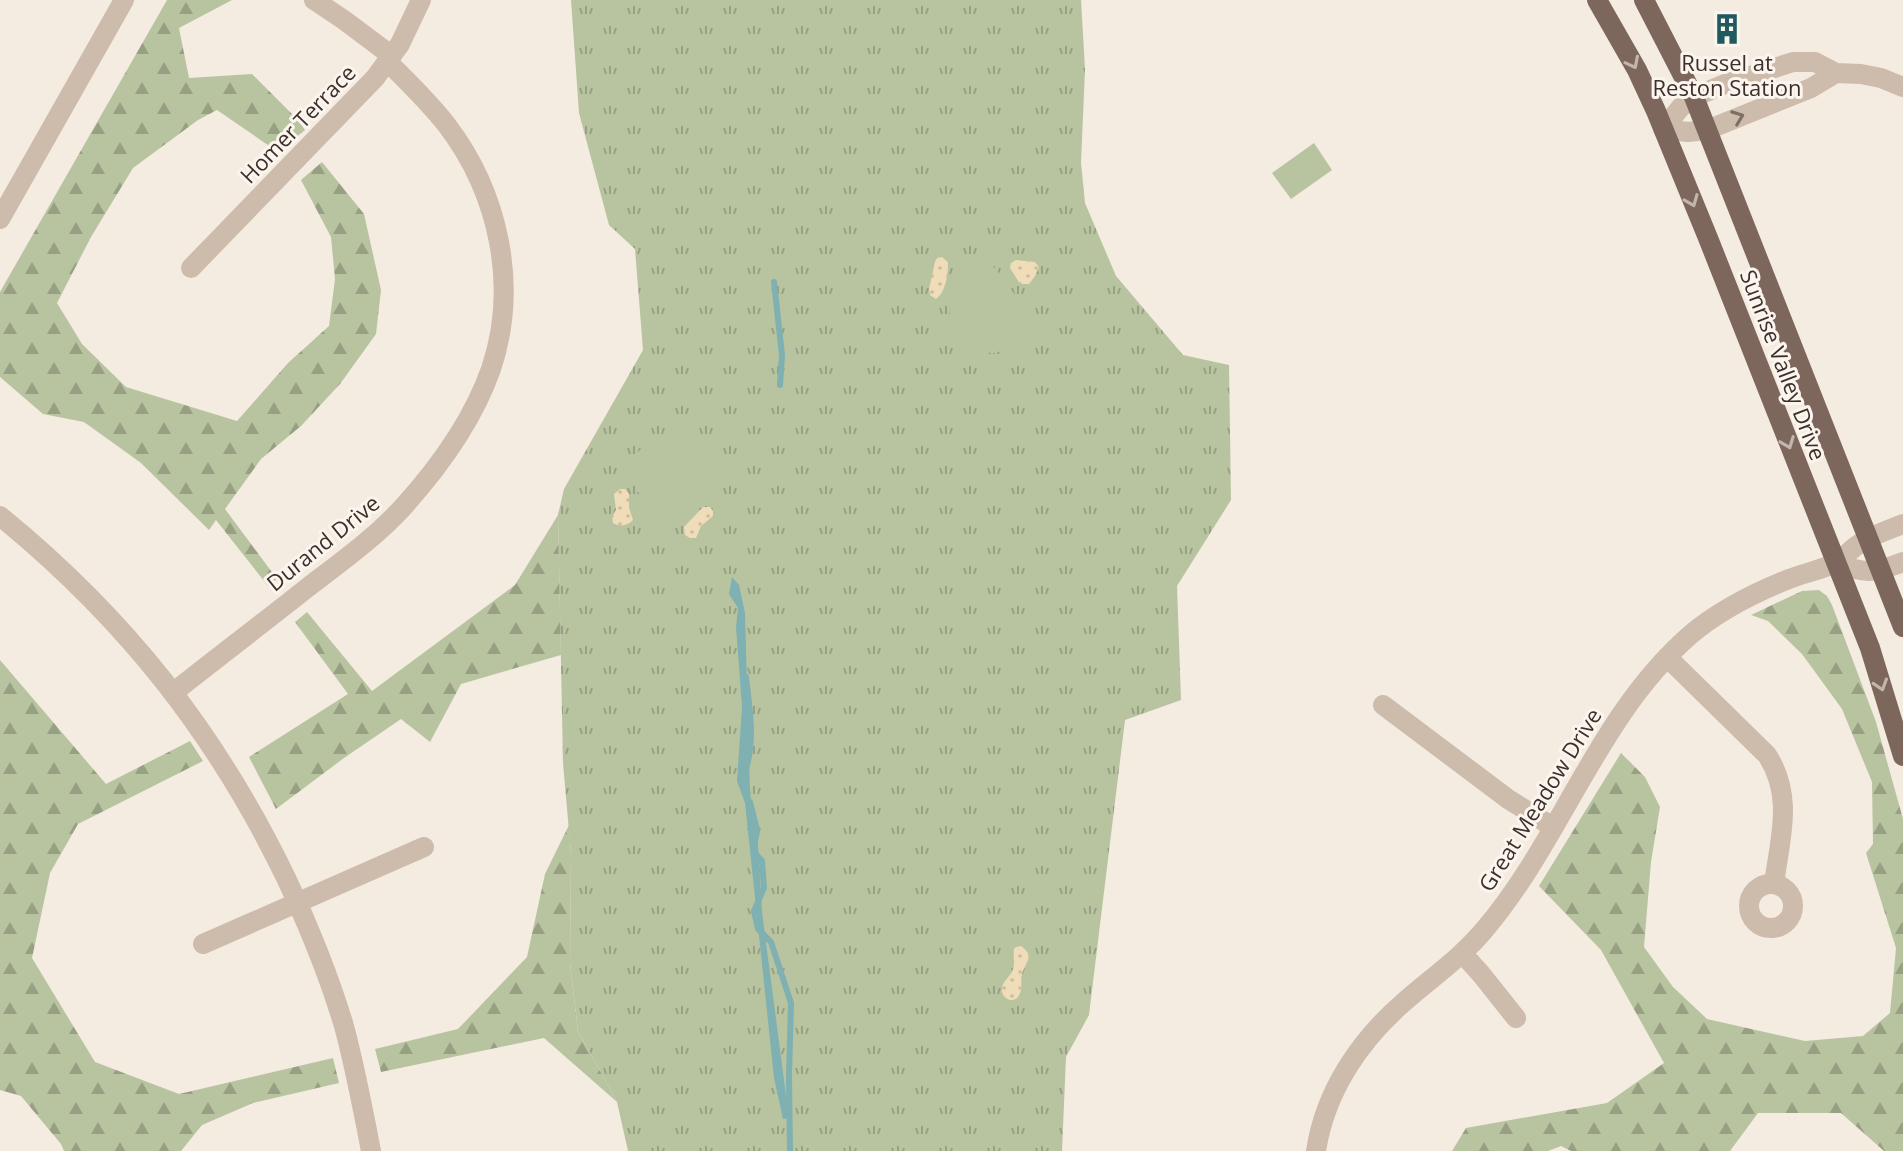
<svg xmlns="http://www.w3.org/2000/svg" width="1903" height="1151" font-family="'Open Sans',sans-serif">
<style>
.grass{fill:url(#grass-tufts)}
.forest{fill:url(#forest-firs)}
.sand{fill:url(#sand-dots)}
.pitch{fill:#b8c4a0}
.water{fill:#7fb0b2}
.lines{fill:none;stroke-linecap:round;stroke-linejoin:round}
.stream{stroke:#7fb0b2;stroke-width:6}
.minor{stroke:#cdbbac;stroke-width:20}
.major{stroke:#7d675c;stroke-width:20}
.oneway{stroke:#c2b5ac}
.oneway2{stroke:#7d6f65}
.labels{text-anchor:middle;stroke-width:6;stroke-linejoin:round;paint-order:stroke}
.poi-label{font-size:22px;fill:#3b302b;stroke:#fbf5ee}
.street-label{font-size:22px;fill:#3b302b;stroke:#fbf5ee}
</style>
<defs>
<pattern id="grass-tufts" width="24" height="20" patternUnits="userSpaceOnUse" patternTransform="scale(2)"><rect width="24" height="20" fill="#b8c4a0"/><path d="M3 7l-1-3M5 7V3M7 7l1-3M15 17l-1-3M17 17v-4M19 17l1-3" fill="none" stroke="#97a083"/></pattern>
<pattern id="forest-firs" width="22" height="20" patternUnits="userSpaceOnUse" patternTransform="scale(2)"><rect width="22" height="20" fill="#b8c4a0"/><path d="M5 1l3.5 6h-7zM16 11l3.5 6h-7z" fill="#97a083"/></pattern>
<pattern id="sand-dots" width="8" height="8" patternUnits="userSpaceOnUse" patternTransform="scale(2)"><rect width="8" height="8" fill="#efdcb8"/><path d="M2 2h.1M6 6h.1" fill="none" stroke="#cebd9e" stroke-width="1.8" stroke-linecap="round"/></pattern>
</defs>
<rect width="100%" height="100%" fill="#f4ebe1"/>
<path class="grass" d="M571 0H1081L1085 69 1081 163 1085 203 1116 276 1183 355 1229 365 1231 500 1177 586 1181 700 1125 720 1089 1015 1066 1057 1062 1151H628L617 1102 578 1031 570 964 571 854 563 763 558 515 564 489 643 350 635 249 609 225 579 113Z"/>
<path class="forest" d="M167 0H232L179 28 189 78 252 74 298 120 305 130 278 152 217 110 198 120 133 168 91 237 57 303 82 344 126 387 237 421 288 363 329 326 335 279 331 237 301 180 322 162 364 214 381 290 376 334 340 384 301 426 261 459 225 509 277 579 268 586 216 520 209 530 141 463 84 422 43 414 0 377V292Z
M558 515 561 655 461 684 430 742 401 719 344 758 276 809 249 757 348 694 295 622 307 612 372 691 515 585Z
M1819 590 1827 596 1832 605 1876 722 1903 819V1151H1884L1841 1113H1758L1730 1151H1571L1561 1146 1548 1151H1452L1466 1128 1607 1103 1664 1063 1601 950 1539 886 1621 753 1645 777 1660 807 1651 862 1644 947 1673 987 1707 1019 1805 1041 1863 1036 1890 1013 1896 948 1866 853 1873 844 1872 782 1842 709 1802 654 1768 621 1751 615 1802 591Z
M0 660 106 784 190 741 203 761 78 824 50 873 32 958 95 1062 179 1094 333 1058 339 1083 253 1103 202 1125 181 1151H64L61 1144 21 1096 0 1090Z
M569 825 571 854 570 964 578 1031 617 1102 544 1038 381 1072 375 1049 458 1029 527 957 545 874Z"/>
<path class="sand" d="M942 257 948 262C948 274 946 292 936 299L930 295 929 289 935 262 937 258Z
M1016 260 1035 262 1039 267 1035 276 1029 284H1020L1010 268 1011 263Z
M620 489H625L629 494V508L633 520C628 526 619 527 613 523L612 516 616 510 614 494Z
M703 507H710L713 511V516L701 526 696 538H690L685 535 684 527Z
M1021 946C1035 956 1026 961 1022 974 1020 980 1023 987 1020 993 1017 1003 1005 1002 1002 992 1000 982 1011 977 1013 969 1015 963 1013 955 1014 949L1016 947Z"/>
<path class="pitch" d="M1314 143 1332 170 1291 199 1272 173Z
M979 259C984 260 986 259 990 263 995 266 1032 318 1033 322 1034 326 1033 331 1031 334 1027 341 1001 353 993 353 980 354 952 336 950 323 948 310 954 299 957 287 961 274 966 264 979 259Z
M688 432 696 435 700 438 717 469V482L708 490 684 503 667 518 660 519C642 511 623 467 639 451 648 442 675 435 688 432Z"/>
<path class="water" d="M732 577 739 585 745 613 750 793 758 845 762 912 789 1118 783 1119 774 1078 745 803 737 781 742 707 736 627 738 608 729 594Z"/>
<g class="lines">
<path class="stream" d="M774 282 782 355 780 385
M746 677C749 706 755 736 747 765
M750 802 757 830 755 842
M755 853 762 861 764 888 754 911 758 929 771 942 791 1003 789 1076 790 1151"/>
<path class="minor" d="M314 0 344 20 392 56
M1663 129 1681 107 1694 97 1725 84 1793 62H1815L1836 73 1861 74 1881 78 1903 87
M1663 129 1688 132 1707 130 1811 88 1836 73
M0 219 124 0
M191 268 375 78 400 44 421 0
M0 516C125 618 217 734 287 880 309 927 329 976 344 1026 355 1067 363 1109 371 1151
M1836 562C1864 575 1875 573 1903 562
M1667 657 1767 755C1794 796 1780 838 1774 884
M174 692C218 657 263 623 307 588 341 562 376 537 404 506 440 466 473 420 491 369 519 286 499 193 446 124 428 101 408 82 388 62
M1383 705 1508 799 1553 827
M1749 906a22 22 0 1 1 44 0a22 22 0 1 1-44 0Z
M203 944 424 847
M1462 953 1481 974 1516 1018
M1316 1151C1325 1092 1359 1041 1404 1002 1431 978 1461 958 1485 929 1562 838 1598 716 1689 636 1718 611 1754 593 1789 579 1804 573 1821 570 1835 563 1844 558 1851 549 1859 544 1872 535 1888 530 1903 524"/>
<path class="major" d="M1597 0 1637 70 1656 111 1708 238 1870 648 1903 756
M1644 0 1694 97 1903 627"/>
</g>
<defs><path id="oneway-chevron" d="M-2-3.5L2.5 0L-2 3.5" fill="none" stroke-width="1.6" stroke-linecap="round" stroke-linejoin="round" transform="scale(2)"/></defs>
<g class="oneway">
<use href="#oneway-chevron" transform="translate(1633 63) rotate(63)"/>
<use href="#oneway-chevron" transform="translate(1692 201) rotate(68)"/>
<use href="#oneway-chevron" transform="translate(1788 443) rotate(69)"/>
<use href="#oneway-chevron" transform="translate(1881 685) rotate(72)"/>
</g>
<use class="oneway2" href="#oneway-chevron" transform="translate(1738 117) rotate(-21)"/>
<defs>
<symbol id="building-bare" viewBox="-9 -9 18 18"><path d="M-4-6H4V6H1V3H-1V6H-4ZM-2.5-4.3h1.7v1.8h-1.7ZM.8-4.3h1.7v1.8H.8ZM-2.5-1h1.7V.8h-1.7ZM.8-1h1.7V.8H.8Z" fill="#1f5a5e" stroke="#fbf5ee" stroke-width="2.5" paint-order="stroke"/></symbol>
</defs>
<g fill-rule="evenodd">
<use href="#building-bare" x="1705" y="7" width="44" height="44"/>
</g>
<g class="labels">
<g class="poi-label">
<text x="1727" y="71">Russel at<tspan x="1727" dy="25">Reston Station</tspan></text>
</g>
<g class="street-label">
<text transform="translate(298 124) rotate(-46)" y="8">Homer Terrace</text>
<text transform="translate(1783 365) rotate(69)" y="8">Sunrise Valley Drive</text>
<text transform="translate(323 543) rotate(-39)" y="8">Durand Drive</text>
<text transform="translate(1540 800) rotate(-58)" y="8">Great Meadow Drive</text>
</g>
</g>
</svg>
